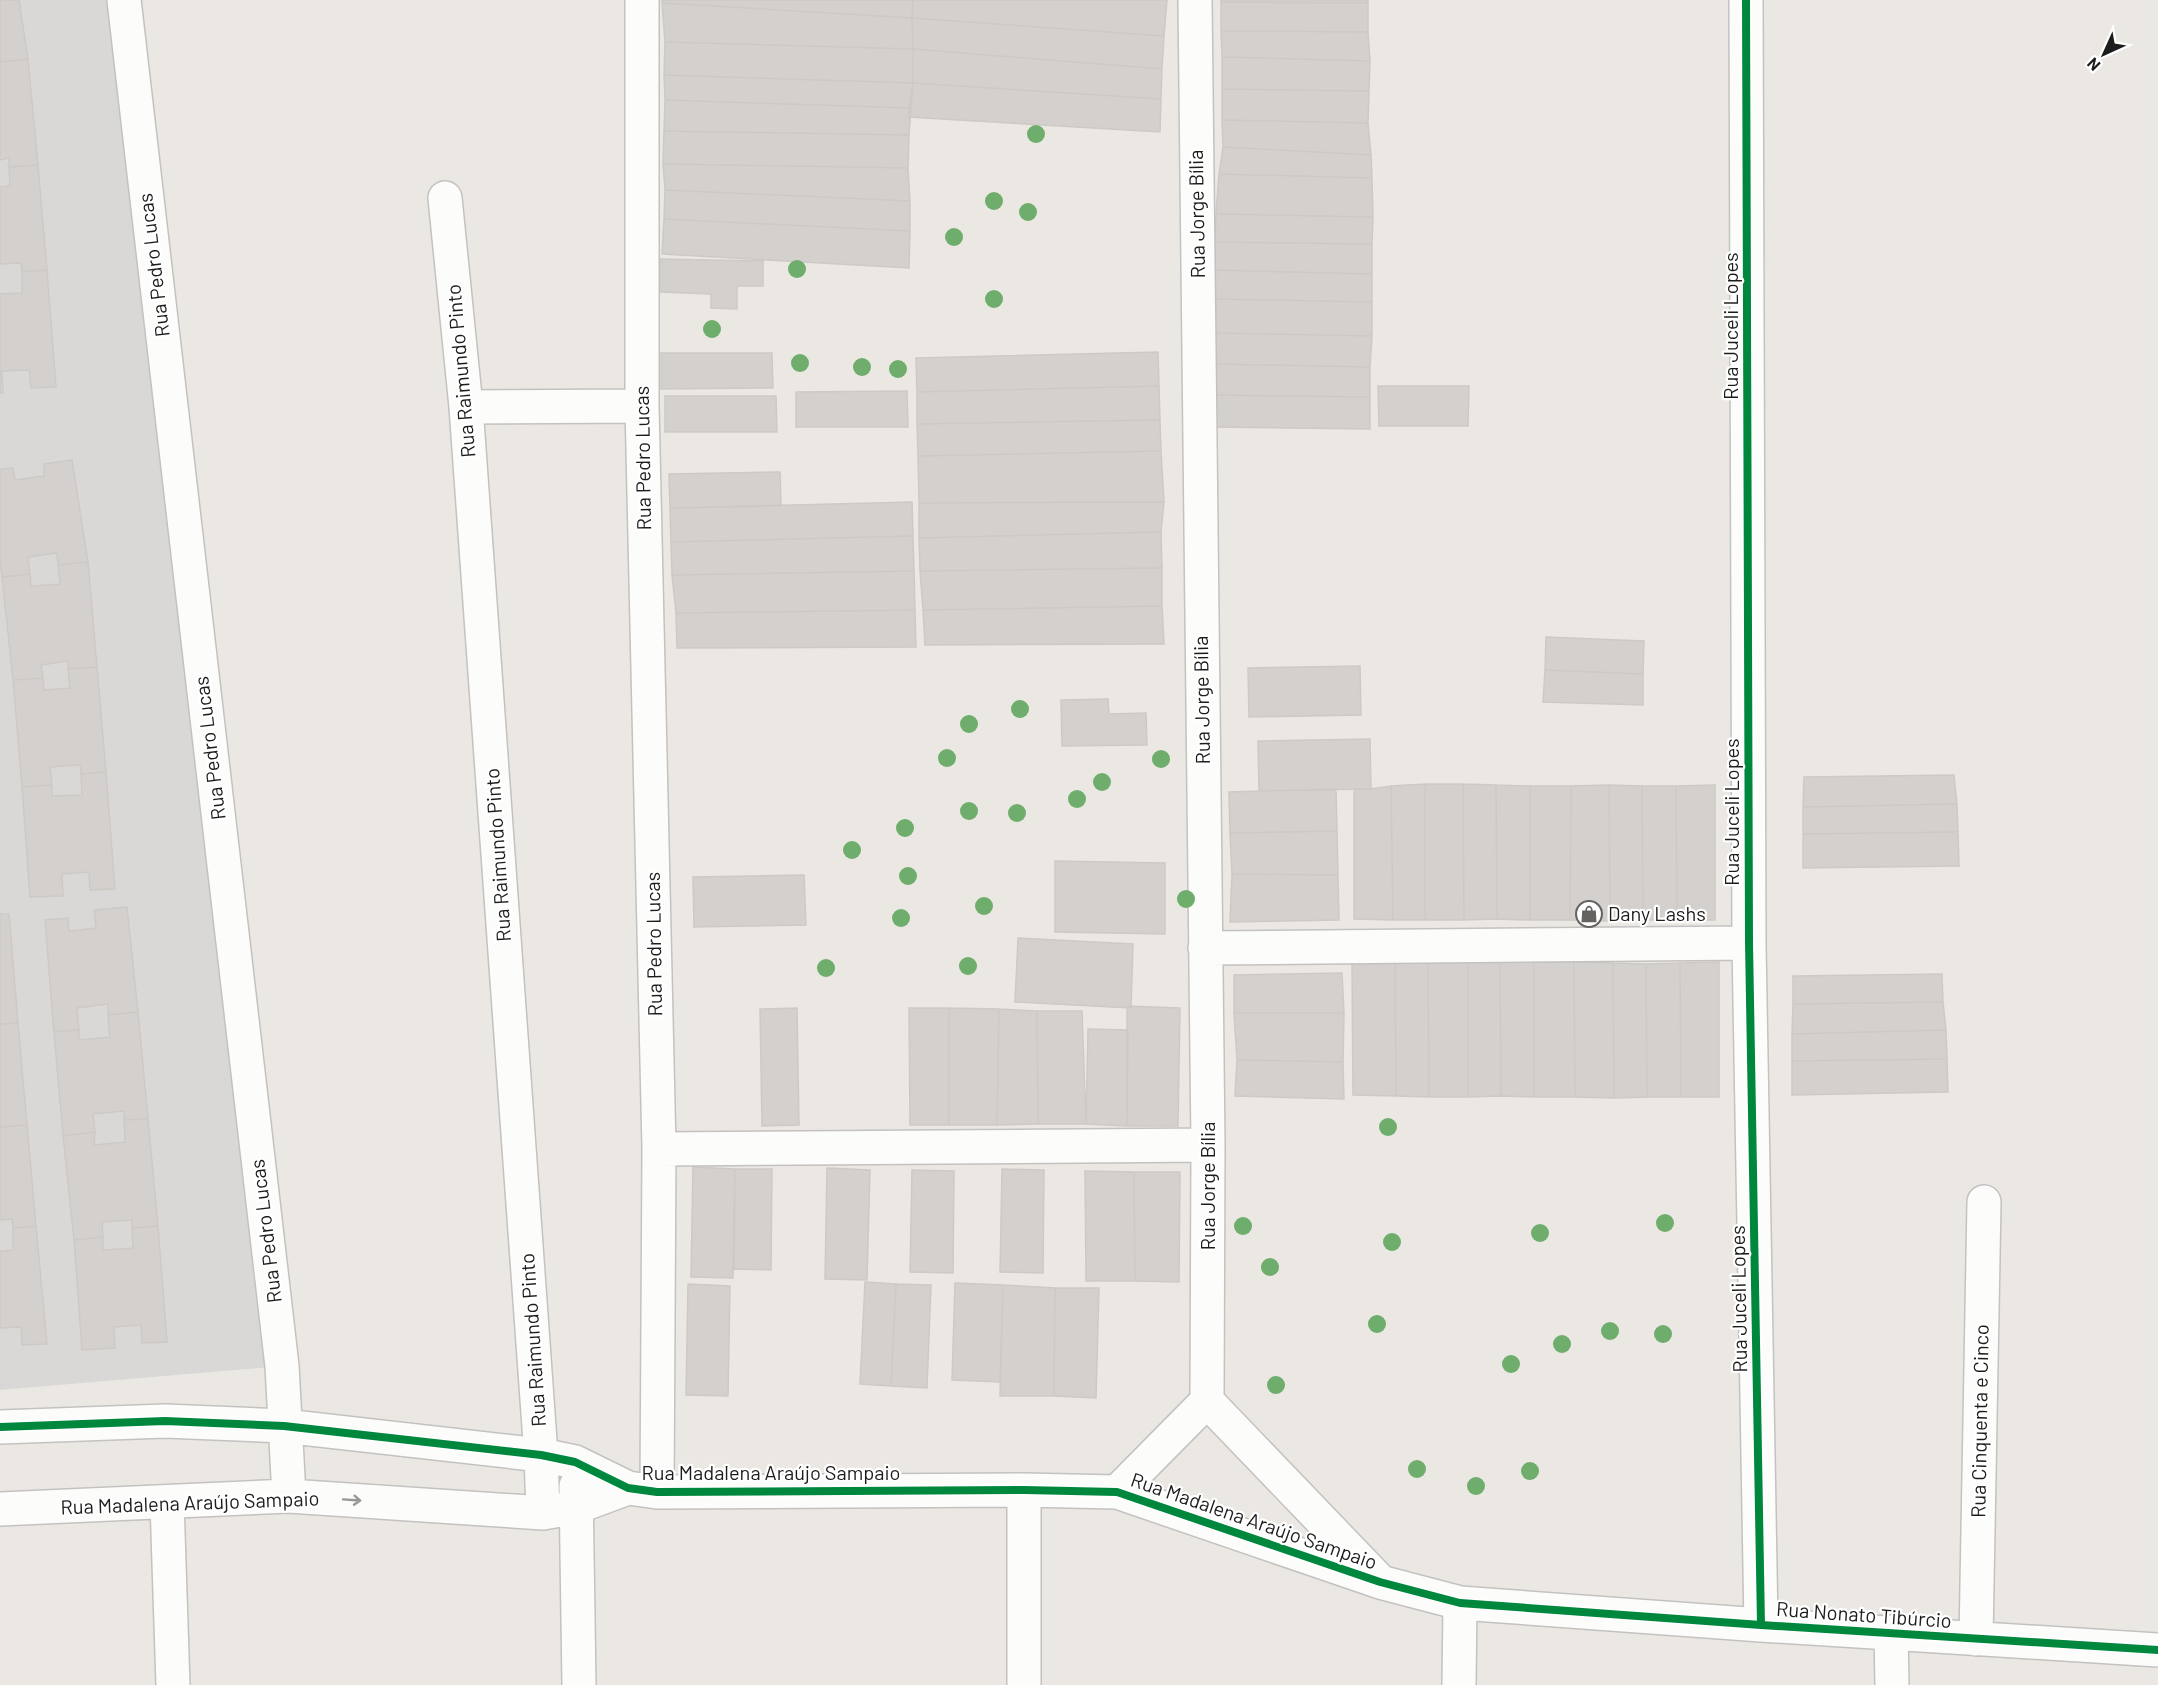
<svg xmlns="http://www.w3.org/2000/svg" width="2158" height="1685" font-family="Barlow,sans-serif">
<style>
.residential{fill:#dad8d6}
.building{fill:#d3d0cd;stroke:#cec9c5;stroke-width:1.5}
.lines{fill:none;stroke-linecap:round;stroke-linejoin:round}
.street-casing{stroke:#c3c2c0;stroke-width:36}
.street{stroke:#fcfcfb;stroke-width:33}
.cycleway-casing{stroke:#fff;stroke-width:11}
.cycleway{stroke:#00873e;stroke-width:8}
.tree{fill:#6ead6c}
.oneway{stroke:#979797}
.labels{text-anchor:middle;stroke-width:4.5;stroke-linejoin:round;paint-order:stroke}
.street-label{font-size:20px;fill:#1c1c1c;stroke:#fff}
.poi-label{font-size:20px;fill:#1c1c1c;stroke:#fff;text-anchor:start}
</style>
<rect width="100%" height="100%" fill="#ebe8e4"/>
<path class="residential" d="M0 0H124L282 1366 0 1390Z"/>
<path class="building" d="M0 0H19L28 59 0 62Z
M662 0H913L912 18 662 3Z
M913 0H1167L1164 36 912 18Z
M1221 0H1368V3L1221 2Z
M1221 2 1368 3V32L1221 31Z
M662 3 912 18 913 49 665 42Z
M912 18 1164 36 1162 69 913 49Z
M1221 31 1368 32 1370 61 1222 57Z
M665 42 913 49V83L664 75Z
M913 49 1162 69 1161 99 913 83Z
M1222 57 1370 61 1369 91 1222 89Z
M28 59 38 165 9 167V158L0 160V62Z
M664 75 913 83 911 108 665 100Z
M913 83 1161 99 1160 132 908 117Z
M1222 89 1369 91 1368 123 1222 120Z
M665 100 911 108 909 135 664 131Z
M1222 120 1368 123 1371 155 1223 147Z
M664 131 909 135 908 168 663 164Z
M1223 147 1371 155 1372 178 1219 174Z
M663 164 908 168 910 201 665 190Z
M38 165 47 270 22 272 21 263 0 264V187L10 186 9 167Z
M1219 174 1372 178 1373 217 1216 214Z
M665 190 910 201V231L664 219Z
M1216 214 1373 217 1372 244 1215 242Z
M664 219 910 231 909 268 662 254Z
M1215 242 1372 244V274L1215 270Z
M660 259 763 261V286H737V309L711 308V294L660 292Z
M47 270 56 387 31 388 29 370 2 371 3 393H0V294L22 293V272Z
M1215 270 1372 274V302L1214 299Z
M1214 299 1372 302V336L1214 333Z
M1214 333 1372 336 1370 367 1213 364Z
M1158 352 1159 386 917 392 916 358Z
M661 353H772L773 388 661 389Z
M1213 364 1370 367V397L1213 395Z
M1159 386 1160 420 917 424V392Z
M1378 386H1469L1468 426H1379Z
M907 391 908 427H796V392Z
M1213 395 1370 397V429L1213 427Z
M665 396H776L777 432H665Z
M1160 420 1161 451 918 456 917 424Z
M1161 451 1164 502 919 503 918 456Z
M72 460 88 562 58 565 57 553 28 557 30 574 2 577 0 560V469L13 468 15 480 44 476V464Z
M780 472 781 506 670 508 669 474Z
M912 502 913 536 671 542 670 508Z
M1164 502 1161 532 919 538V503Z
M1161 532 1162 568 920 571 919 538Z
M913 536 914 571 672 575 671 542Z
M88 562 97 667 68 669V661L41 665 43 678 13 680 2 577 30 574 31 586 60 584 58 565Z
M1162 568V606L923 610 920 571Z
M914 571 915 610 676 613 672 575Z
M1162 606 1164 644 925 645 923 610Z
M915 610 916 647 677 648 676 613Z
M1546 637 1644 641 1643 674 1545 670Z
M1360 666 1361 715 1249 717 1248 668Z
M97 667 106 772 81 774 80 765 50 767 52 785 22 787 13 680 43 678 44 690 70 688 68 669Z
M1545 670 1643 674V705L1543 702Z
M1108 699 1109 714 1146 713 1147 745 1062 746 1061 700Z
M1370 739 1371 789 1259 791 1258 741Z
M106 772 115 889 90 890 89 872 62 874 63 896 30 897 22 787 52 785V796L82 795 81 774Z
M1954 775 1957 804 1803 807 1804 777Z
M1425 784H1463L1464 920H1425Z
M1425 784V920H1393L1391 786Z
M1463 784 1496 785 1497 919 1464 920Z
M1496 785 1530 786V920L1497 919Z
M1609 785 1642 786 1643 920 1610 921Z
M1609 785 1610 921 1570 920 1571 786Z
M1715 785V920H1677L1676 786Z
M1391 786 1393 920 1354 919V789H1371Z
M1530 786H1571L1570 920H1530Z
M1642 786H1676L1677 920H1643Z
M1336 789 1337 831 1230 833 1229 792Z
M1957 804 1958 832 1803 834V807Z
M1337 831 1338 875 1232 874 1230 833Z
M1958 832 1959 866 1803 868V834Z
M1055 861 1165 863V934L1055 932Z
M1232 874 1338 875 1339 920 1230 922Z
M804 875 806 925 694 927 693 877Z
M127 907 138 1012 108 1015V1004L77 1008 79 1030 54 1032 45 920 68 918 69 931 96 928 94 910Z
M0 914H9L18 1023 0 1024Z
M1018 938 1133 944 1131 1008 1015 1002Z
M1428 961H1468V1097H1429Z
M1428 961 1429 1097 1396 1096 1395 963Z
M1468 961 1500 962 1501 1096 1468 1097Z
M1500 962H1534V1097L1501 1096Z
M1534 962H1574L1575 1097H1534Z
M1574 962 1613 963 1614 1098 1575 1097Z
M1719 962V1097H1681L1680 963Z
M1352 963H1395L1396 1096 1353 1095Z
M1613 963 1646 964 1647 1097 1614 1098Z
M1680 963 1681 1097H1647L1646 964Z
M1342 973 1344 1013H1234V975Z
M1942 974 1943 1002 1793 1004V976Z
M1943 1002 1946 1030 1792 1034 1793 1004Z
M1127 1006 1180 1008 1178 1126H1127Z
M797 1008 799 1125 762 1126 760 1009Z
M909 1008H949V1125H910Z
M949 1008 999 1009 997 1125H949Z
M999 1009 1037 1011 1038 1124 997 1125Z
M1037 1011H1082L1086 1124H1038Z
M138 1012 148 1119 124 1120V1111L93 1114 95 1132 63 1136 54 1032 79 1030V1040L110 1037 108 1015Z
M1234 1013H1344L1343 1062 1237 1060Z
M18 1023 27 1125 0 1127V1024Z
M1088 1029 1128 1030 1127 1126 1086 1124Z
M1946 1030 1947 1059 1792 1061V1034Z
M1947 1059 1948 1092 1792 1095V1061Z
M1237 1060 1343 1062 1344 1099 1235 1096Z
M148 1119 158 1226 132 1228V1220L102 1222 103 1237 74 1240 63 1136 95 1132 94 1145 125 1142 124 1120Z
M27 1125 36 1226 13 1228 12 1219 0 1220V1127Z
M693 1167 735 1169 733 1278 691 1277Z
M827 1168 870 1170 867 1280 825 1279Z
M735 1169H772L771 1270 734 1269Z
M1002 1169 1044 1170 1043 1273 1000 1272Z
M912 1170 954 1171 953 1273 910 1272Z
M1085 1171 1134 1172 1135 1281H1086Z
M1134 1172H1180L1179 1282 1135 1281Z
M36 1226 47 1344 22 1345 21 1327 0 1328V1251L13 1250V1228Z
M158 1226 167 1342 142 1343 141 1325 114 1327 115 1348 82 1350 74 1240 103 1237V1250L133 1248 132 1228Z
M865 1282 896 1284 891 1386 860 1384Z
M955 1283 1003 1285 1000 1382 952 1380Z
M688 1284 730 1286 728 1396 686 1395Z
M896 1284 931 1285 927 1388 891 1386Z
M1003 1285 1055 1288 1054 1396H1000Z
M1055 1288H1099L1096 1398 1054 1396Z"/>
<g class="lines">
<defs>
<path id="street" d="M124 0 282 1366 289 1496
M642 0V406L659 1149 657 1492
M1195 0 1208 1145 1207 1401
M1746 0 1749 943 1761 1625
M445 198 466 407 541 1455 543 1513
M466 407 642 406
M1205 948 1749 943
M659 1149 1208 1145
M0 1427 165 1421 284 1426 541 1455 575 1462 628 1488 657 1492 1024 1490 1117 1492 1380 1582 1460 1603 1761 1625 2158 1650
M576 1486 579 1685
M1117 1492 1207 1401 1377 1578
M167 1502 173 1685
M0 1509 289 1496 543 1513 577 1507 628 1488
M1891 1632 1892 1685
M1976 1639 1984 1202
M1024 1685V1490
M1459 1685 1460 1603"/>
</defs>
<use href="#street" class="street-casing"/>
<use href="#street" class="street"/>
<defs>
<path id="cycleway" d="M1746 0 1749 943 1761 1625
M0 1427 165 1421 284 1426 541 1455 575 1462 628 1488 657 1492 1024 1490 1117 1492 1380 1582 1460 1603 1761 1625 2158 1650"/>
</defs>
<use href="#cycleway" class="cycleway-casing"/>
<use href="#cycleway" class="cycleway"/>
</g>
<g class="tree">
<circle cx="1036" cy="134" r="9"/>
<circle cx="994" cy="201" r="9"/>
<circle cx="1028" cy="212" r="9"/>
<circle cx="954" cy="237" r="9"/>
<circle cx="797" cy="269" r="9"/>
<circle cx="994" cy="299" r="9"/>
<circle cx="712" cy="329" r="9"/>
<circle cx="800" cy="363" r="9"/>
<circle cx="862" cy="367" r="9"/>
<circle cx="898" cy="369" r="9"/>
<circle cx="1020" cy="709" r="9"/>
<circle cx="969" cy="724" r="9"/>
<circle cx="947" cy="758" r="9"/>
<circle cx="1161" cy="759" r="9"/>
<circle cx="1102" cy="782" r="9"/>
<circle cx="1077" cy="799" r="9"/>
<circle cx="969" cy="811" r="9"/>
<circle cx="1017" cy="813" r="9"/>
<circle cx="905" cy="828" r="9"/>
<circle cx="852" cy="850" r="9"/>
<circle cx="908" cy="876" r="9"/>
<circle cx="1186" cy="899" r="9"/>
<circle cx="984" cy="906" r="9"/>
<circle cx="901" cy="918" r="9"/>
<circle cx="968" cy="966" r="9"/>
<circle cx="826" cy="968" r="9"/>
<circle cx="1388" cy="1127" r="9"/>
<circle cx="1665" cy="1223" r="9"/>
<circle cx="1243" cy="1226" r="9"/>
<circle cx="1540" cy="1233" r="9"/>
<circle cx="1392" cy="1242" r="9"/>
<circle cx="1270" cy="1267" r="9"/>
<circle cx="1377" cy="1324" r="9"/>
<circle cx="1610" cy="1331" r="9"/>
<circle cx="1663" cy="1334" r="9"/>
<circle cx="1562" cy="1344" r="9"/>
<circle cx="1511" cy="1364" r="9"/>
<circle cx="1276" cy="1385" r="9"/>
<circle cx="1417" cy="1469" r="9"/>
<circle cx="1530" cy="1471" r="9"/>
<circle cx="1476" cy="1486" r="9"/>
</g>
<defs><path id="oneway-shaft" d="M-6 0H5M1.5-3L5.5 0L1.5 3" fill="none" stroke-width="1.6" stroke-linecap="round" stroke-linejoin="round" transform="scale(1.5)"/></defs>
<use class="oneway" href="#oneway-shaft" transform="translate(352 1500) rotate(4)"/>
<defs>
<symbol id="shop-ring" viewBox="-11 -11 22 22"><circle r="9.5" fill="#fff" stroke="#646362" stroke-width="1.5"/><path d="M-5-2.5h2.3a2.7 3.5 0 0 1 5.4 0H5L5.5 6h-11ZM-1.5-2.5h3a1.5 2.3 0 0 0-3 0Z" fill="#646362"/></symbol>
</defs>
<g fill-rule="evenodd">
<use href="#shop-ring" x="1574" y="899" width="30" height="30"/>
</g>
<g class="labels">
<g class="street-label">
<text transform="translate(1197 214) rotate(-91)" y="7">Rua Jorge Bília</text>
<text transform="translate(154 265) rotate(-97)" y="7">Rua Pedro Lucas</text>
<text transform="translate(1731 326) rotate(-90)" y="7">Rua Juceli Lopes</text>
<text transform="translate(461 371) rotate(-95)" y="7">Rua Raimundo Pinto</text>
<text transform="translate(643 458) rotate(-91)" y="7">Rua Pedro Lucas</text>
<text transform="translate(1202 700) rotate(-91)" y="7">Rua Jorge Bília</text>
<text transform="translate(210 748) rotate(-97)" y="7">Rua Pedro Lucas</text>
<text transform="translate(1732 812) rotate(-90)" y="7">Rua Juceli Lopes</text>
<text transform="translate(498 855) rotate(-94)" y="7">Rua Raimundo Pinto</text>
<text transform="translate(654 944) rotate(-91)" y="7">Rua Pedro Lucas</text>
<text transform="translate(1208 1186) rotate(-90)" y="7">Rua Jorge Bília</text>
<text transform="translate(266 1231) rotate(-97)" y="7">Rua Pedro Lucas</text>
<text transform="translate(1739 1299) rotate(-91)" y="7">Rua Juceli Lopes</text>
<text transform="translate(533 1340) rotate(-94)" y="7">Rua Raimundo Pinto</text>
<text transform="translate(1980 1421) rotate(-89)" y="7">Rua Cinquenta e Cinco</text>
<text x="771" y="1480">Rua Madalena Araújo Sampaio</text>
<text transform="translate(190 1503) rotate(-2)" y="7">Rua Madalena Araújo Sampaio</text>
<text transform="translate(1254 1521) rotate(19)" y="7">Rua Madalena Araújo Sampaio</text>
<text transform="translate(1864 1615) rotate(4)" y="7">Rua Nonato Tibúrcio</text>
</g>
<g class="poi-label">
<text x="1608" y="921">Dany Lashs</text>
</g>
</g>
<g transform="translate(2104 54) rotate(225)" stroke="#ffffff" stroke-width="4.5" paint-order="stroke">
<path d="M0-4.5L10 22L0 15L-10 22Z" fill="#1c1c1c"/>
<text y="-9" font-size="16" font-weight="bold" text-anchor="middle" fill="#1c1c1c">N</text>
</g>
</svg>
